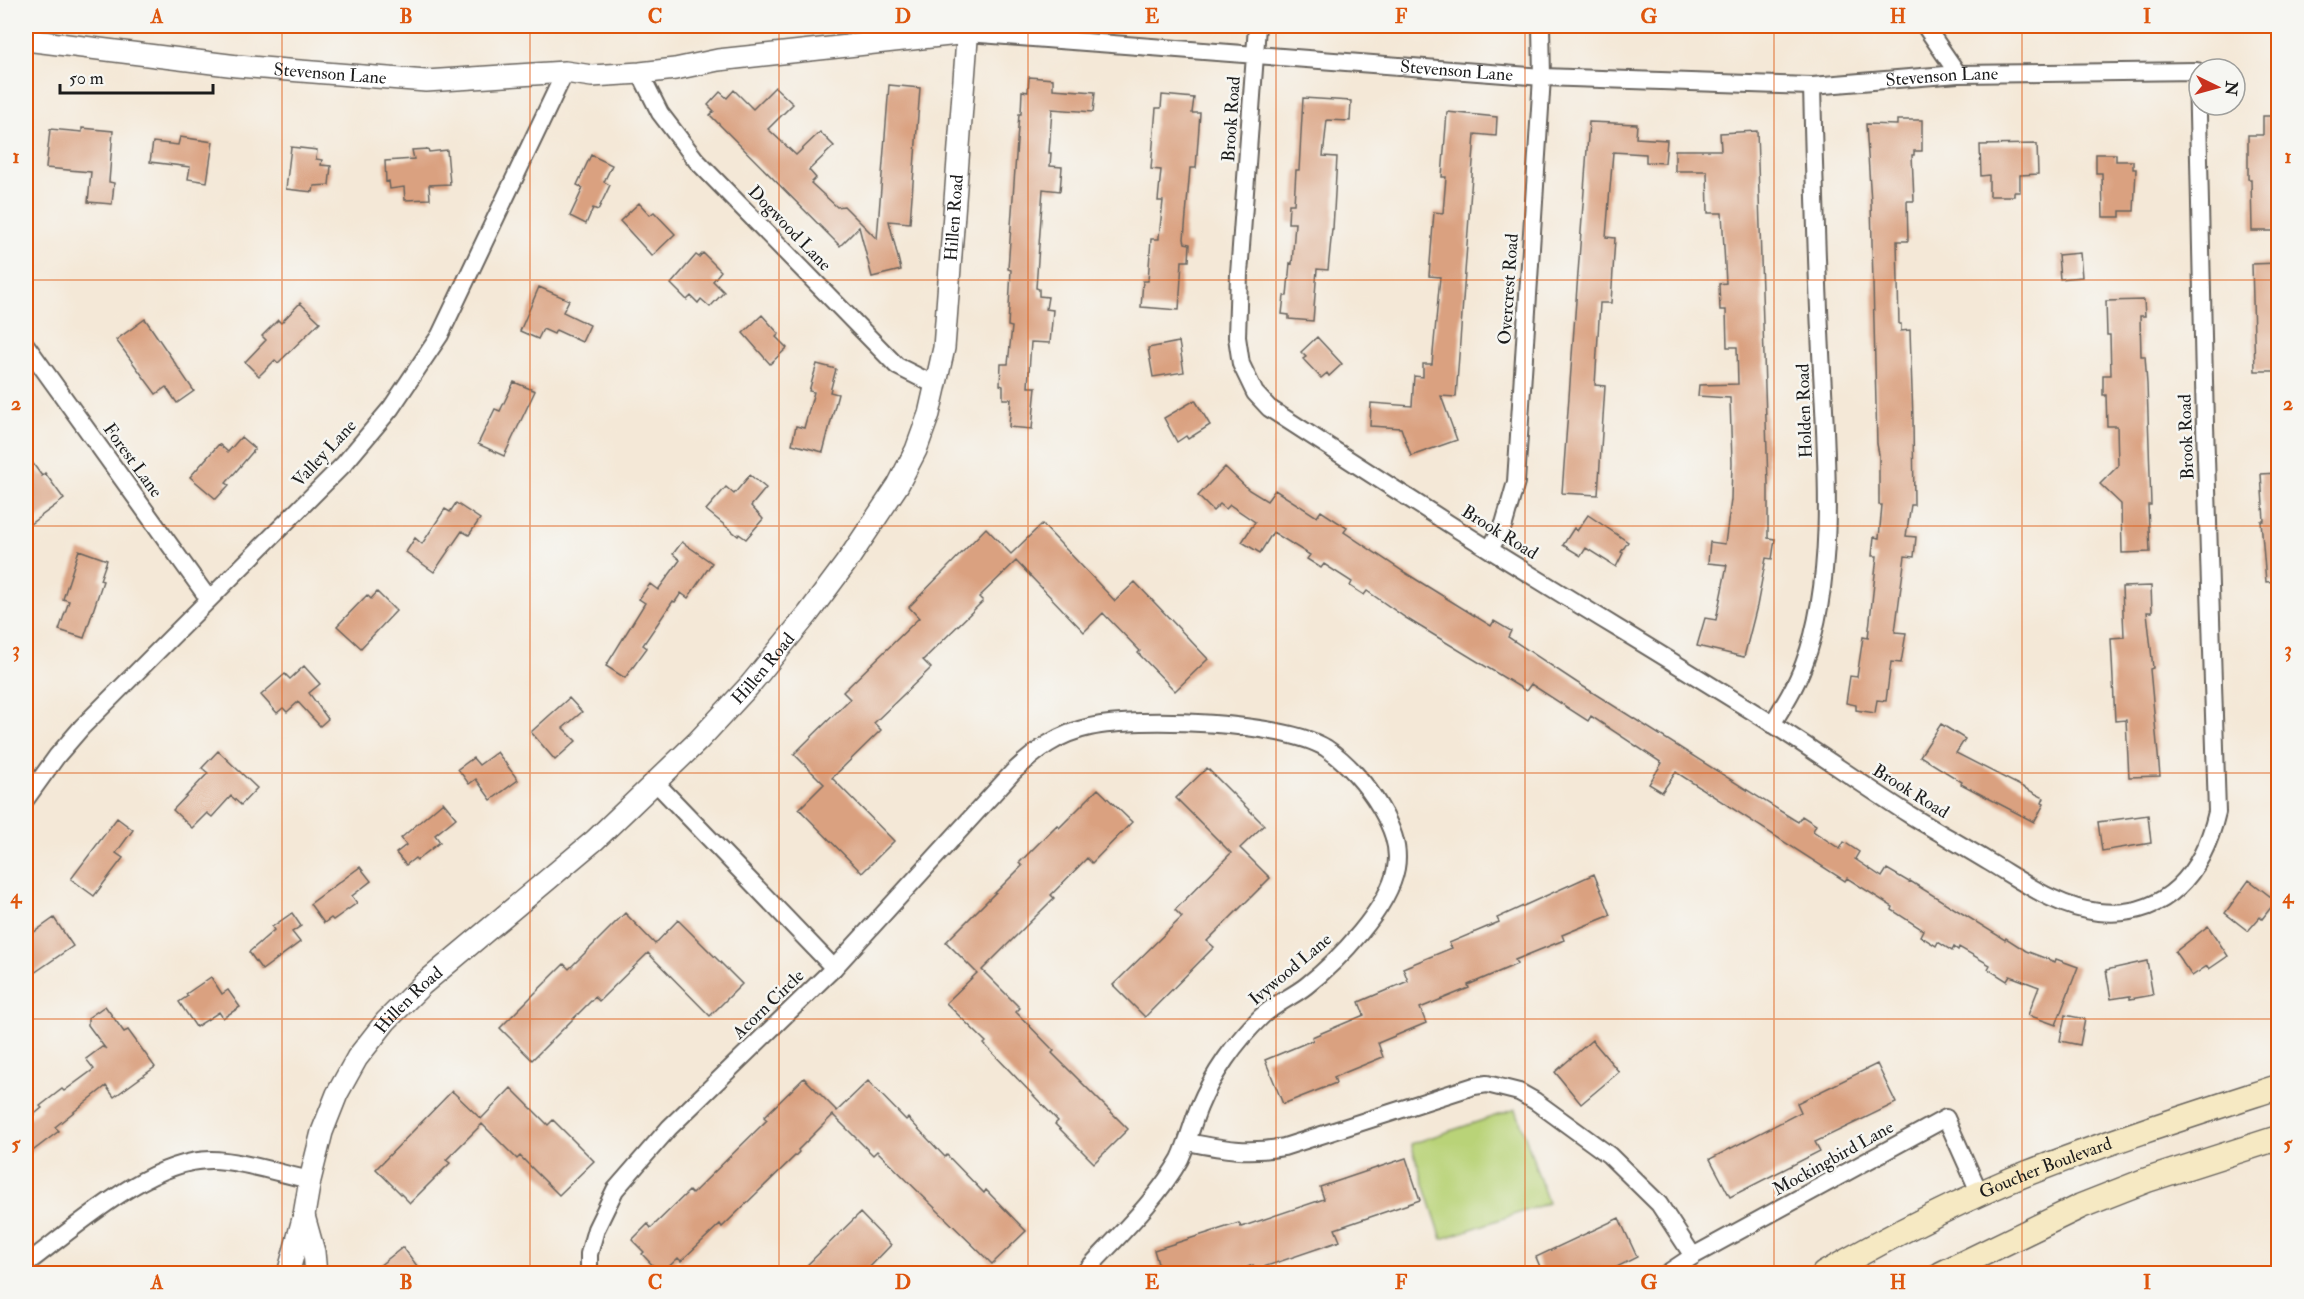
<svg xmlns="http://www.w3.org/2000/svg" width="2304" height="1299" font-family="'IM FELL Double Pica',serif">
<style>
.green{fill:#b9d378;stroke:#6a784a;stroke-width:1.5}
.building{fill:#daa180}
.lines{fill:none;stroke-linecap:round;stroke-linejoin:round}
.minor-casing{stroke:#68635d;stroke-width:20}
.tertiary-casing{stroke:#68635d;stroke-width:24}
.secondary-casing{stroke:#68635d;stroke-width:27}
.minor{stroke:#fff;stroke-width:16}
.tertiary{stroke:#fff;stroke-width:21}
.secondary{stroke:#f6e9c3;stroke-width:24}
.grid{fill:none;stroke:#de560d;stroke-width:1.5;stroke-opacity:0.55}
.labels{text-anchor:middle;stroke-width:5;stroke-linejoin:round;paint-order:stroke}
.street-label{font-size:18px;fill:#1c1c1c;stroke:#f6f6f2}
.neatline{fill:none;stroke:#de560d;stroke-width:2}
.grid-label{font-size:20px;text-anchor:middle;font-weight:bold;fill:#de560d}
</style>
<rect width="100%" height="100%" fill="#f6f6f2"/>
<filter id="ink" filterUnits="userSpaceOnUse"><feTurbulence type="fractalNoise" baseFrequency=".0167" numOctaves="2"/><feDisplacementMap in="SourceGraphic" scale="12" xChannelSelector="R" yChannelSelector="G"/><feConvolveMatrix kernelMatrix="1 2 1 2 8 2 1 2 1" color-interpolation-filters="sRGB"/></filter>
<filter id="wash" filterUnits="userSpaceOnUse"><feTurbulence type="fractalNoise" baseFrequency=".008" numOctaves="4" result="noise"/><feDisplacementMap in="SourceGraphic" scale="24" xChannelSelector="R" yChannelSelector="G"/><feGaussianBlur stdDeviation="1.35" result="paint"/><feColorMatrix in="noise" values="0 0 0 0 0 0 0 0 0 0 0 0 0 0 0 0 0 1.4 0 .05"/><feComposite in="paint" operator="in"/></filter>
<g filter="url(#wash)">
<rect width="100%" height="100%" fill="#f4e8d7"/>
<path class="green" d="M1516 1109 1548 1203 1442 1239 1411 1144Z"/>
<g id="blocks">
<path class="building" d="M1029 77 1053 79V89L1095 92 1093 112 1052 109 1049 153H1051L1050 166 1062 167 1060 191 1043 189 1036 288 1039 289V296L1048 297 1046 309 1053 310 1050 343 1031 342 1028 387H1036L1032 429 1009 427 1011 399H1003V386L1000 385 1001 364H1008L1012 327 1008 326 1011 270 1008 269 1014 183 1019 114H1021L1022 91 1028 92Z
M889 85 920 88 910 223 889 221 901 270 872 277 859 227 840 246 710 115 714 111 708 105 720 92 727 98 734 90 753 109 775 87 793 104 768 129 796 155 820 132 834 146 809 170 816 178 811 183 837 207 844 206 877 239Z
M1162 95 1194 98 1192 113H1200L1196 168H1190L1184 239 1185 243 1190 244 1189 261H1182L1179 310 1141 307 1143 281H1148L1151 239H1159V237L1163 201H1158L1161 170 1151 169 1156 108H1161Z
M1303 98 1351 101 1350 121 1327 120 1323 156 1337 157 1333 229H1332L1328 270 1317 269 1313 321 1289 319V315L1282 314 1284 296H1287L1290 263 1292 264 1295 223H1288L1289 204H1294L1296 170H1299Z
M1447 112 1497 117 1496 136 1475 134 1456 397 1441 396 1457 440 1411 456 1401 428 1370 426 1371 403 1412 406 1414 376 1423 377V364H1432L1440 277 1429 276 1434 212 1443 213 1446 177H1442Z
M2263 116H2278V231H2252L2251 179H2248V135H2263Z
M1897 120H1922V151H1914V155H1912L1914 201H1907L1908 241H1897L1899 324H1901V331L1910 330 1913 420 1914 505H1911L1906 536 1916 537 1914 557 1905 556 1895 632 1906 633 1901 663 1891 662 1886 701 1877 700 1875 713 1856 710V705L1846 703 1850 676 1857 677 1863 637 1868 638 1877 556H1872L1874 537 1879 538 1882 505H1879V454L1877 444 1871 202 1866 124 1897 125Z
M1589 122 1637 124 1636 138 1667 140 1665 163 1646 162V154L1613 152 1606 237 1615 238 1611 303H1600L1595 385 1605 386 1598 495 1562 493Z
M82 128 113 131 109 182 114 183 112 204 88 202 91 172 46 168 50 129 82 132Z
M1757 131 1768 484V538L1775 539 1772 559 1766 558 1757 606 1744 657 1697 646 1705 618 1716 620 1727 565 1708 563 1710 542 1725 544 1731 500 1732 463 1730 398 1698 396 1699 385 1738 384 1737 347H1727L1726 310H1720L1719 284 1726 283 1722 213H1708L1707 171H1675V150H1721L1720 133Z
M180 137 213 142 207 182 188 179 190 167 150 162 153 142 178 145Z
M2037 144 2038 174 2020 175V192H2014V196H1989V175L1981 176 1980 145Z
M291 147 317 150 316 159 322 160 321 165 331 166 329 185 314 186 313 192 286 189Z
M428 149 429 152 447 150 450 184 429 185 430 199 405 200 404 187 390 189 389 181 386 182 385 161 414 159 412 150Z
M2096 154H2116V161H2133V169H2136L2134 211H2120V217H2103L2102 173H2096Z
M591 155 612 165 604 182 610 185 598 210 593 208 586 224 570 216 583 188 577 185Z
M639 203 650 215 654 212 675 234 652 256 620 221Z
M703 253 721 271 713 281 724 292 710 307 701 299 698 303 691 296 687 300 671 284 696 255 699 257Z
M2080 253 2082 277 2060 279 2058 255Z
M2278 263V371H2255L2252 264Z
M539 287 569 300 563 312 590 325 582 342 556 330 554 334 543 329 538 339 520 331Z
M2144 300 2145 316H2140L2141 356H2145L2147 384 2151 505H2148L2150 552 2122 553 2121 504 2100 484 2118 466 2117 426H2107L2106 395H2103V375H2111L2110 335H2107L2106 301Z
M300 303 320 322 278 363 275 360 259 376 245 362 266 340 262 336 278 320 281 323Z
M762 315 779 334 776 337 787 348 770 364 743 333Z
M145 319 194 391 177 403 166 387 156 394 116 340Z
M1317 337 1342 364 1329 376 1327 373 1321 378 1303 359 1306 357 1301 352Z
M1179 342 1184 372 1153 377 1148 348Z
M817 364 836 369 830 392 838 394 823 452 792 444 796 426 804 428 814 392 809 391Z
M514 382 535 391 504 456 478 444 495 409 500 411Z
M1195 400 1210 425 1188 439 1186 436 1177 442 1164 418Z
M241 437 255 449 226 483 229 485 216 499 190 477 219 444 228 452Z
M26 454 42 476 45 473 64 499 26 527Z
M1225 467 1249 490 1267 501 1275 490 1317 517 1321 511 1347 528 1344 532 1404 572 1491 626 1494 621 1511 631 1508 637 1576 682 1793 819 1798 822 1802 816 1816 825 1813 831 1840 849 1844 842 1859 852 1855 859 1882 877 1887 869 1909 882 1910 881 2005 940 2006 938 2026 951 2055 962 2056 959 2078 967 2056 1025 2028 1015 2039 987 2010 976 2007 981 1988 969 1990 965 1959 947 1958 950 1954 947 1952 951 1938 942 1936 946 1920 936 1923 930 1892 910 1893 907 1847 878 1845 881 1676 772 1662 792 1649 784 1662 763 1591 716 1588 721 1531 684 1526 691 1406 618 1367 591 1364 595 1350 586 1352 582 1324 564 1321 568 1307 559 1310 555 1273 532 1260 553 1242 542 1255 522 1230 505 1226 509 1220 504 1213 511 1198 496Z
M2278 473V581L2266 582 2261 521H2264L2261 474Z
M750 475 766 488 751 506 763 519 746 539 739 534 738 536 706 510 726 487 734 494Z
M456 503 480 519 469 535 462 531 434 572 406 552 415 538 422 544 445 509 450 512Z
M1588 515 1628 542 1621 552 1623 553 1616 567 1586 548 1581 556 1563 545 1574 528 1577 531Z
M1042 524 1115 601 1135 582 1208 659 1175 691 1138 653 1140 651 1103 613 1084 632 1016 561 979 597 983 601 923 660 931 668 874 723 881 730 832 778 894 841 862 873 799 809 824 784 794 754 850 699 843 692 919 618 909 607 986 528 1011 554Z
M682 542 712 563 688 598 681 593 675 602 673 601 643 645 647 648 625 678 606 666 645 603 639 599 650 584 658 590 680 560 673 554Z
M79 550 107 560 100 580 103 581 84 638 59 630 69 601 63 599Z
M2151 586 2152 612H2147L2153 668 2150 669 2160 776 2129 777 2126 720 2115 721 2111 638 2124 637 2122 587Z
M377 592 396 611 361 648 337 626 367 595 371 599Z
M304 666 320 684 309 693 328 719 320 726 298 702 287 712 283 708 277 713 261 695 285 674 290 679Z
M569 698 582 712 563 728 576 741 555 760 531 732Z
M1941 724 1965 739 1956 753 2044 798 2042 803 2044 804 2034 822 1961 784 1962 782 1920 756Z
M218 751 257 788 241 805 231 796 212 817 207 813 192 828 173 810 208 773 202 768Z
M497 752 518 780 491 800 476 779 469 784 458 769 473 758 479 765Z
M1207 768 1264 825 1240 848 1270 878 1207 941 1214 947 1145 1017 1113 985 1182 917 1175 910 1231 853 1176 798Z
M1098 789 1132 822 1092 863 1087 858 1051 895 1054 898 982 970 1020 1008 1016 1012 1054 1051 1052 1053 1128 1129 1094 1163 1055 1124 1058 1121 984 1044 986 1042 946 1003 977 973 946 942 1022 866 1019 863 1057 825 1059 828Z
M443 802 456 818 435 835 440 842 417 860 415 858 406 865 396 853 406 845 401 838Z
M2148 815 2151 843 2102 851 2098 822Z
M117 818 133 830 116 853 123 858 94 896 71 879Z
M360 867 371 881 352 896 357 903 333 920 331 918 324 923 310 904Z
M1594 874 1611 915 1562 935 1564 940 1515 960 1517 964 1468 985 1469 988 1420 1008 1426 1023 1378 1043 1383 1057 1334 1077 1336 1083 1283 1104 1265 1060 1313 1040 1312 1037 1364 1015 1359 1002 1408 981 1403 968 1452 948 1449 943 1499 922 1497 918Z
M2249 880 2276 901 2262 919 2260 917 2248 931 2225 913Z
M292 913 301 926 292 932 300 942 262 970 249 952 274 930 272 927Z
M625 913 655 944 678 920 742 984 710 1016 648 953 599 1001 595 997 532 1060 500 1028 564 964 569 969Z
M54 918 73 946 34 973 26 962V938Z
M2208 926 2228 956 2209 969 2207 966 2192 976 2175 952Z
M2147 961 2153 995 2130 999V996L2111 999 2106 970Z
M211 977 222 994 228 990 240 1007 223 1018 219 1012 196 1027 179 1002 188 996 186 994Z
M105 1006 124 1032 128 1030 155 1067 114 1097 106 1086 55 1127 59 1131 26 1156V1121L42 1108 40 1106 62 1089 64 1091 94 1069 86 1059 102 1047 105 1048 88 1025V1018Z
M2065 1015 2085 1019 2080 1045 2060 1041Z
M1592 1040 1619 1072 1581 1104 1555 1072Z
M1877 1064 1896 1103 1815 1142 1820 1151 1730 1197 1710 1159 1801 1112 1797 1103Z
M804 1078 837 1111 868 1081 906 1120 908 1118 945 1157 947 1155 984 1193 986 1190 1026 1231 992 1264 877 1151 873 1155 833 1115 798 1150 799 1152 722 1227 720 1224 681 1261 678 1258 661 1274 642 1254 644 1252 632 1240 648 1224 651 1228 689 1191 692 1194 767 1120 764 1117Z
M511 1088 548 1125 553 1120 594 1161 559 1195 520 1156 517 1159 482 1124 446 1160 450 1163 410 1203 376 1169 452 1091 481 1119Z
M1406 1158 1420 1200 1335 1229 1340 1241 1255 1270 1253 1265 1229 1274H1161L1154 1250 1239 1223 1241 1227 1324 1199 1320 1187Z
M860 1213 891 1245 863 1274H798Z
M1619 1218 1637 1257 1603 1274H1543L1536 1257Z
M403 1247 423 1274H369Z"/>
</g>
</g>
<g filter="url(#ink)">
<use href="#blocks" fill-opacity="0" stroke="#68635d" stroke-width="1.5"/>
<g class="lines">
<defs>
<g id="minor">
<path d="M1925 26 1958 74"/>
<path id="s1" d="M968 33 1542 77 1812 86 1958 74 2197 71 2205 425 2217 812C2203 873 2166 919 2098 912 2058 908 2023 882 1989 862 1963 846 1936 831 1910 815 1863 785 1818 753 1771 723 1679 665 1585 609 1492 551 1417 504 1343 456 1269 408L1255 393 1241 364 1237 337 1239 274 1255 55 1257 26"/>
<path d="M640 73 660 113 696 160 897 366 937 386"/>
<path d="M26 345 208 598"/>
<path d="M1490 549 1504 524 1516 482 1542 77 1541 26"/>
<path d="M1772 724C1784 705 1796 686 1804 664 1840 569 1824 432 1820 331 1816 249 1814 168 1812 86"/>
<path d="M656 783 834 968"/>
<path d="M26 799 57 756 82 727 344 464 391 408 440 335 565 72"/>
<path d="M1187 1142C1223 1149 1248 1154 1284 1147L1474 1086 1487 1084 1519 1092 1535 1101 1609 1155 1659 1204 1693 1256"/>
<path d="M26 1264C75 1228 148 1160 211 1160 238 1160 282 1174 310 1180"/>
<path d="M589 1274V1254L596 1229 615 1190 669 1128 834 968 1013 772C1037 750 1057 734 1090 727 1139 716 1284 722 1326 748 1347 762 1367 785 1380 807 1391 826 1400 846 1396 868 1389 908 1338 961 1306 986 1292 997 1274 1004 1261 1017 1236 1041 1212 1075 1199 1107 1192 1124 1188 1142 1180 1159 1157 1200 1115 1239 1083 1274"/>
<path d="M1666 1274 1693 1256 1946 1118 1980 1194"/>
</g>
<g id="tertiary">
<path id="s2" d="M26 40 237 66 426 81 565 72 592 76 640 73 675 69 718 60 968 33"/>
<path d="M304 1216 314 1252 316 1274"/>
<path id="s3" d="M288 1274 304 1215 310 1180 322 1132 337 1094 357 1058 386 1021 422 985 595 840 698 741 749 686 808 614 846 563 898 485 916 450 929 414 944 348 968 26"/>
</g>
<g id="secondary">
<path id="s4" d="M1824 1274C1890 1236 1958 1201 2028 1173 2110 1141 2195 1114 2278 1087"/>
<path d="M1941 1274 2081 1206 2147 1180 2278 1138"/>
</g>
</defs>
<use href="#minor" class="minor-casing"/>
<use href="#tertiary" class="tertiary-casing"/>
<use href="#secondary" class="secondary-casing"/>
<use href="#minor" class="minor"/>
<use href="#tertiary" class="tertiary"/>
<use href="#secondary" class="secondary"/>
</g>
</g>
<path class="grid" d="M282 26V1274M530 26V1274M779 26V1274M1028 26V1274M1276 26V1274M1525 26V1274M1774 26V1274M2022 26V1274M26 280H2278M26 526H2278M26 773H2278M26 1019H2278"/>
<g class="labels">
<g class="street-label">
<text dy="6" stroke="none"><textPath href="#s1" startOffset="490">Stevenson Lane</textPath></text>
<text dy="6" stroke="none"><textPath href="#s2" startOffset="306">Stevenson Lane</textPath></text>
<text dy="6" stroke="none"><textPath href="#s1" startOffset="976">Stevenson Lane</textPath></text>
<text transform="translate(1231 119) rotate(-86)" y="6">Brook Road</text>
<text dy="6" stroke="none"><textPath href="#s3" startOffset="1296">Hillen Road</textPath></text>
<text transform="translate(790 228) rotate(46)" y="6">Dogwood Lane</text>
<text transform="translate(1508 289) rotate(-86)" y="6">Overcrest Road</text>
<text transform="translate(1804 411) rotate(-92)" y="6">Holden Road</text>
<text transform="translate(2186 437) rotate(-92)" y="6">Brook Road</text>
<text transform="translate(324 453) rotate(-47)" y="6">Valley Lane</text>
<text transform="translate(133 460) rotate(54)" y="6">Forest Lane</text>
<text transform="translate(1500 532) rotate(32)" y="6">Brook Road</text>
<text dy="6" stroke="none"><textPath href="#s3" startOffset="792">Hillen Road</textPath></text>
<text transform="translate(1911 791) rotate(32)" y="6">Brook Road</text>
<text transform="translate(1290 969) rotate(-40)" y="6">Ivywood Lane</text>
<text dy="6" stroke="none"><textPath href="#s3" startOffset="306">Hillen Road</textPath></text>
<text transform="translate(768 1004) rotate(-44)" y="6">Acorn Circle</text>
<text transform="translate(1833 1158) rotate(-29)" y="6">Mockingbird Lane</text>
<text dy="6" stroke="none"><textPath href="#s4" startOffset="246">Goucher Boulevard</textPath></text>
</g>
</g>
<rect width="2304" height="1299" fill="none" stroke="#f6f6f2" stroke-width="66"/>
<g transform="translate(2217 87) rotate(95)"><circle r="28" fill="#f6f6f2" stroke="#9f9f9c" stroke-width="1.5"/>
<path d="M0-4.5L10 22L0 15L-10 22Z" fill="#c8321e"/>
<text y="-9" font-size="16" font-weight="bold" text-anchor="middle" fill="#1c1c1c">N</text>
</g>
<path d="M60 84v9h153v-9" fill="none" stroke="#1c1c1c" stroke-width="3"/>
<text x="69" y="84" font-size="18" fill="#1c1c1c" stroke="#f6f6f2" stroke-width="4.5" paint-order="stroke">50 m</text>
<rect x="33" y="33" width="2238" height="1233" class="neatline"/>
<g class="grid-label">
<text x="157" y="23">A</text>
<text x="406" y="23">B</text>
<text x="655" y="23">C</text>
<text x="903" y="23">D</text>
<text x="1152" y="23">E</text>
<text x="1401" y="23">F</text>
<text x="1649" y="23">G</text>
<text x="1898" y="23">H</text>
<text x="2147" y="23">I</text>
<text x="16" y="163">1</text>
<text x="2288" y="163">1</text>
<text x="16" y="410">2</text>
<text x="2288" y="410">2</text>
<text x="16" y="656">3</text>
<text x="2288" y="656">3</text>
<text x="16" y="903">4</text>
<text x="2288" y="903">4</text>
<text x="16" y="1150">5</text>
<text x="2288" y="1150">5</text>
<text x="157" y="1289">A</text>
<text x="406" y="1289">B</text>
<text x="655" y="1289">C</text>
<text x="903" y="1289">D</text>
<text x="1152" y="1289">E</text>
<text x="1401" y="1289">F</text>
<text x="1649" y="1289">G</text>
<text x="1898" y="1289">H</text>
<text x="2147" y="1289">I</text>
</g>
</svg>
